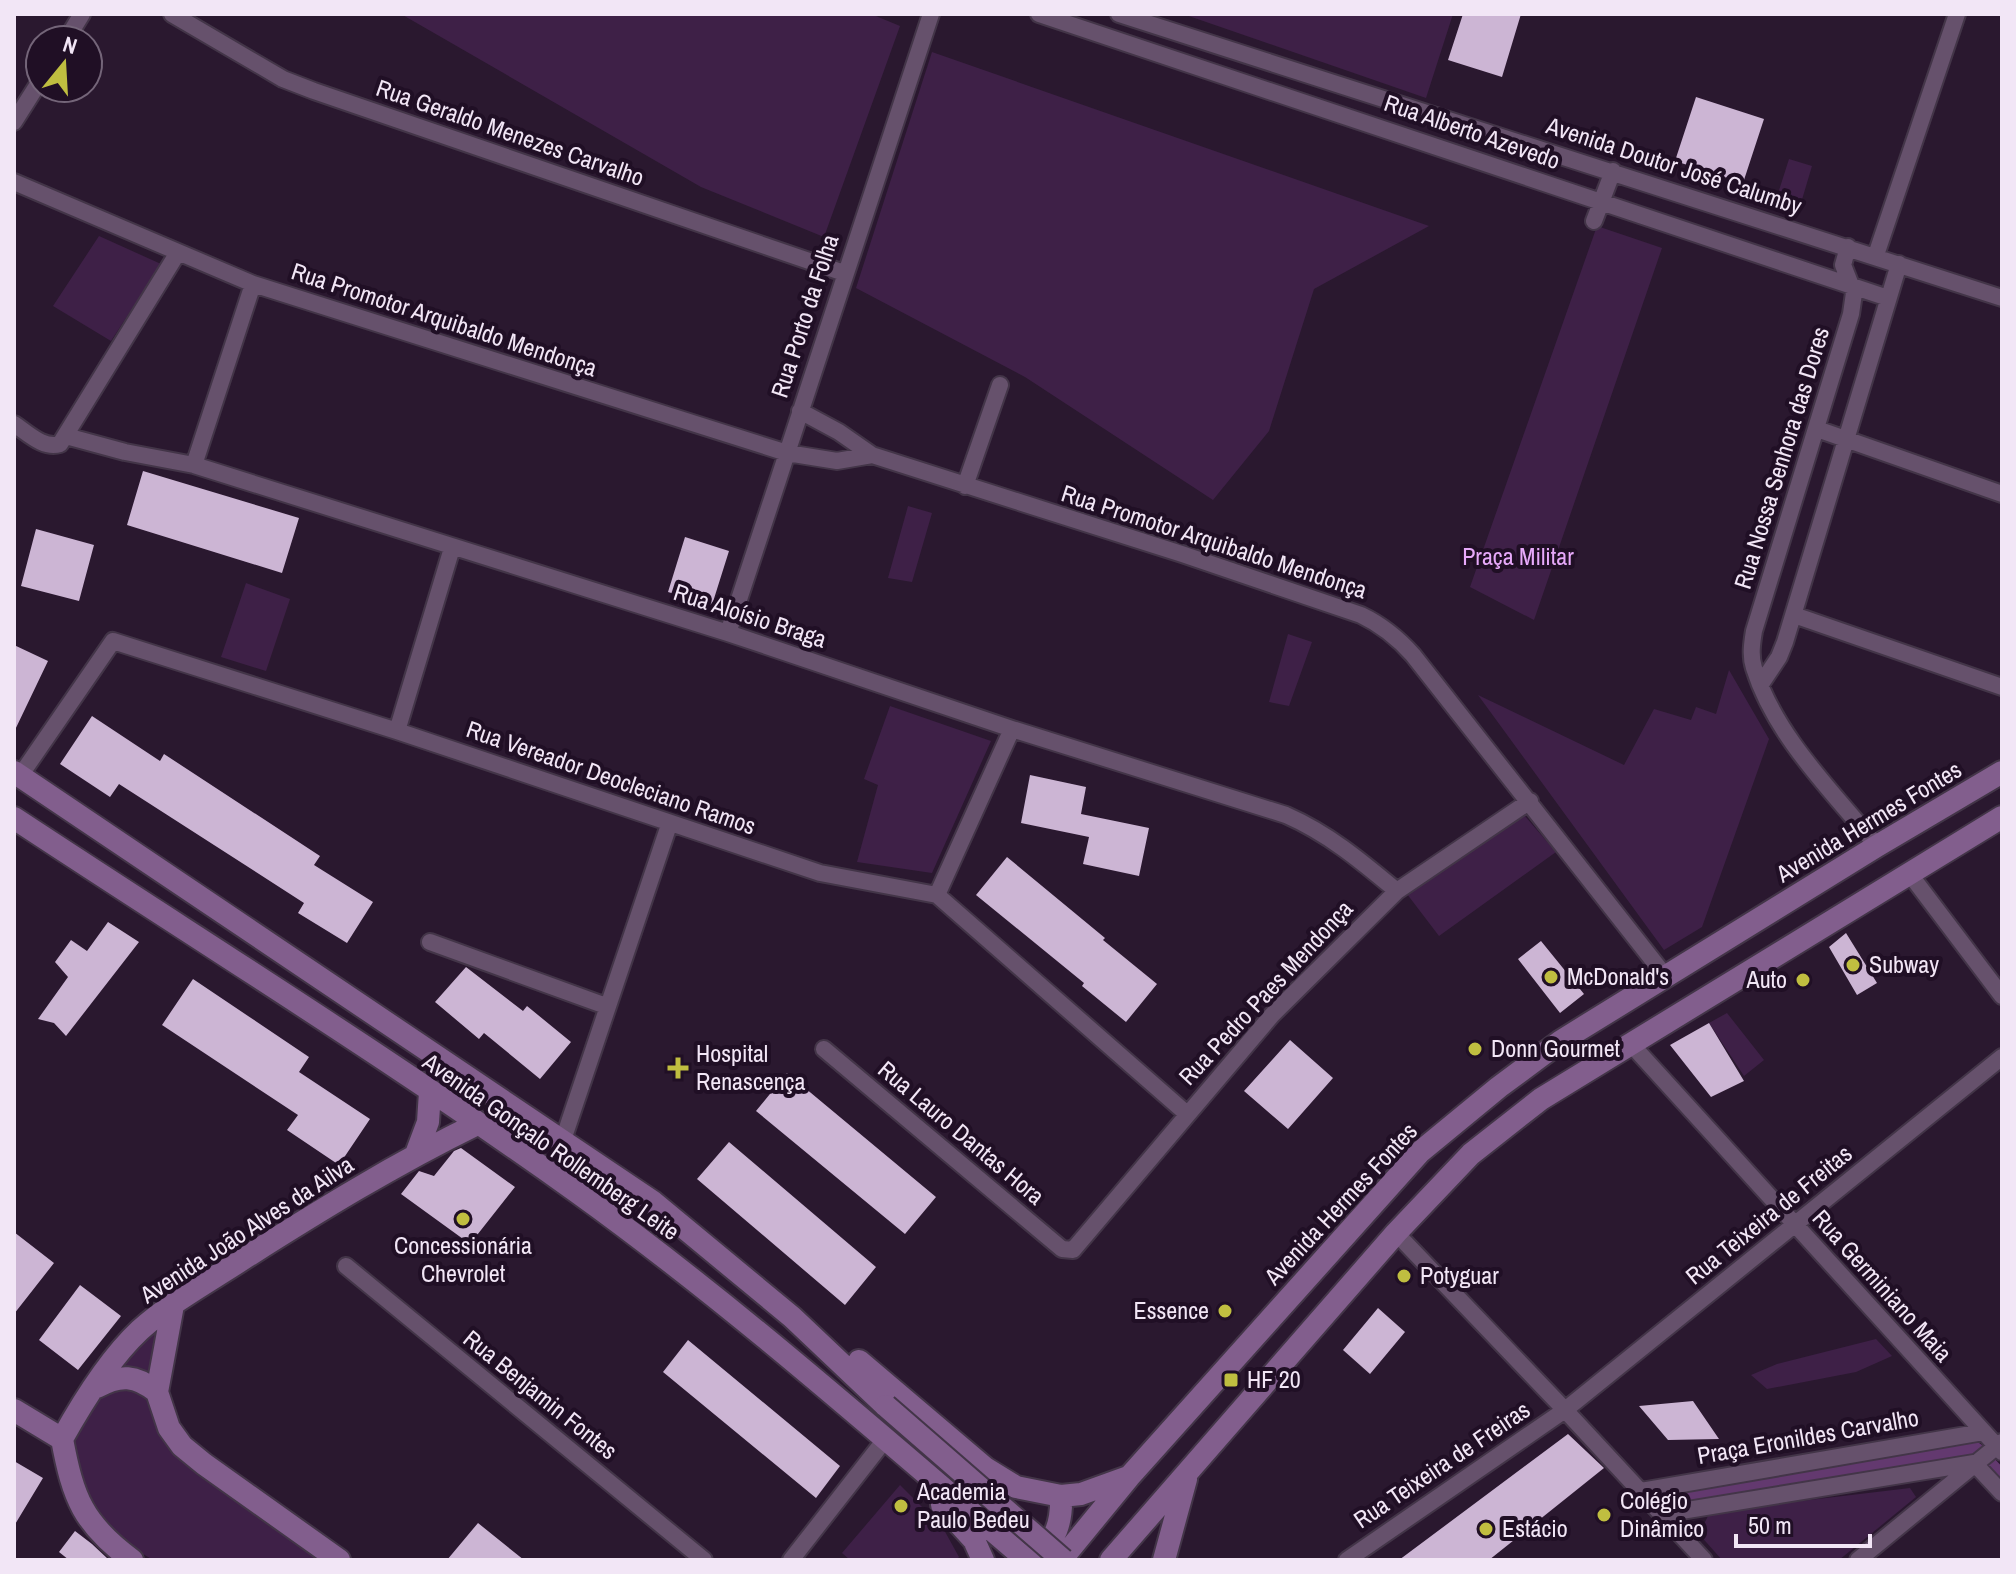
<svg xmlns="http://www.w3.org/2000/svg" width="2016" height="1574" font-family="'Archivo Narrow',sans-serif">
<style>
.green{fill:#3e2047}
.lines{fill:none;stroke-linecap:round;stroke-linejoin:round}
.canal{stroke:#63396f;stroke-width:18}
.building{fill:#ccb5d4}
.street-casing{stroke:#433548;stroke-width:20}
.secondary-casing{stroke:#433548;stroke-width:26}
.street{stroke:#66516c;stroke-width:16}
.secondary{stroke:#825e8d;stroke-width:22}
.secondary-bridge-casing{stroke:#433548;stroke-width:26;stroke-linecap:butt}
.secondary-bridge{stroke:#825e8d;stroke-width:22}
.poi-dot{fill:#c0be40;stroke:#200f25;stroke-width:3}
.labels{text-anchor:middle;stroke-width:8;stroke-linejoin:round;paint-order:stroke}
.street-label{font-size:24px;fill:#f2e6f6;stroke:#200f25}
.park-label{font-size:24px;fill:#e7a9fa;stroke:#200f25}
.poi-label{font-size:24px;fill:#f2e6f6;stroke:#200f25;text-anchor:start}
</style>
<rect width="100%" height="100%" fill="#2a182f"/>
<path class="green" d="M401 14H871L900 26 824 237 701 187Z
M1183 14H1453L1426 98Z
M932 52 1429 226 1314 289 1269 431 1213 500 1025 377 856 288Z
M1789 159 1812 166 1798 213 1774 206Z
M1597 226 1662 248 1534 620 1470 587Z
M99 236 161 264 111 341 53 306Z
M908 506 932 513 912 582 888 578Z
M246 583 290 599 266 671 221 657Z
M1288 634 1312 642 1289 706 1269 702Z
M1729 670 1769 739 1702 927 1664 950 1478 695 1624 765 1654 709 1691 720 1696 707 1716 714Z
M890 706 991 741 932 873 857 862 878 785 864 779Z
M1524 815 1556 852 1439 936 1407 894Z
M1727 1013 1764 1060 1744 1076 1709 1023Z
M163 1321 153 1380C141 1368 132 1367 116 1369Z
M1876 1339 1892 1356 1856 1372 1767 1389 1751 1375 1777 1364Z
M131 1384 144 1395 161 1436 198 1475 325 1560H153L120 1540 79 1501 73 1443 82 1414 97 1397Z
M900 1485 943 1528 959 1557 956 1560H850L842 1553Z
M1910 1488 1916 1497 1839 1560H1722L1699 1534 1710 1512Z"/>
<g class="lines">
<path class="canal" d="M1664 1496 1975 1451 2002 1480"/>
</g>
<path class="building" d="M1463 14H1521L1502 77 1448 60Z
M1696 97 1764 119 1743 183 1675 161Z
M143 471 299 518 282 573 127 525Z
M36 529 94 545 79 601 21 586Z
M685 537 729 551 712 605 668 592Z
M14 645 48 661 14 732Z
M92 716 160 761 164 754 320 856 314 865 373 902 347 943 298 913 304 903 119 784 110 797 60 764Z
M1030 775 1086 787 1081 814 1149 828 1139 876 1083 864 1089 837 1021 823Z
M1007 857 1105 938 1103 940 1157 984 1126 1022 1082 986 1084 983 976 895Z
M108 922 139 942 66 1036 54 1023 38 1019 68 977 55 962 71 940 87 951Z
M1846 933 1877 983 1857 995 1829 947Z
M1541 941 1584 994 1560 1013 1518 959Z
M466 967 523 1011 527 1006 571 1042 540 1079 484 1033 479 1039 435 1002Z
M193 979 309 1057 299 1072 370 1119 339 1165 287 1130 298 1115 162 1025Z
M1709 1023 1744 1081 1711 1097 1670 1045Z
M1290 1040 1333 1078 1288 1129 1244 1091Z
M787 1073 936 1197 905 1234 756 1111Z
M729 1142 876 1267 845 1305 697 1179Z
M461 1148 515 1187 470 1244 401 1194 419 1171 434 1176 454 1151Z
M14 1232 54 1263 14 1314Z
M80 1285 121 1316 78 1370 39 1340Z
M1378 1308 1405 1332 1370 1374 1343 1350Z
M688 1340 840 1466 816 1498 663 1372Z
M1693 1401 1719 1439 1668 1440 1639 1406Z
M1568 1434 1604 1468 1489 1560H1399Z
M14 1461 43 1478 14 1526Z
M478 1523 524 1560H447Z
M75 1531 92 1544 109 1560H69L59 1552Z"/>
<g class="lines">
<defs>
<path id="street" d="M172 14 283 79 314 91 844 273
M1039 14 1888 298
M1119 14 2002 298
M66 40 82 14
M14 122 40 81
M14 182 253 284 787 453 837 461 872 455
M1594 221 1613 171
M1848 247 1843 265 1854 293 1851 314 1754 631C1752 643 1750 656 1754 668 1775 736 1833 792 1877 846
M1876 255 1957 14
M800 411 839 432 872 455 1182 554 1361 615C1382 625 1397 637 1413 655L1666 977
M14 424C28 433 43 449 60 444L177 254
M1817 429 2002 494
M66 436 125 452 194 465 728 633 1012 729 1286 815C1329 834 1361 861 1397 891
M194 465 253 284
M965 486 1000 385
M1794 615 2002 687
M728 633 931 14
M1761 684 1779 657 1785 642 1899 264
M397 731 452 548
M20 776 113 641 397 731 820 873 937 895 1187 1114
M1909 873 2002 996
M937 895 1012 729
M430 942 606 1006
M1631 1044 2002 1452
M824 1049 1062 1249 1073 1250 1272 1015 1397 891 1530 801
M563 1140 669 825
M1396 1233 1565 1410 1704 1560
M346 1266 704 1560
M1641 1491 1983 1432
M1663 1514 1974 1463 2002 1493
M791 1560 880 1446
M1347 1560 1565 1410 2002 1057
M1858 1560 2002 1442"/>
<path id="secondary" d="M14 772 653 1202 792 1317 886 1406
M14 818C202 942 394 1061 577 1192 734 1305 880 1435 1027 1560
M416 1154 428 1122 430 1092
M173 1305 157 1392 169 1428 182 1446 204 1464 339 1560
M859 1361 985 1468 1016 1487 1061 1496 1081 1494 1128 1477
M97 1387C120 1374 136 1375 157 1392
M14 1410 62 1439
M62 1439C82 1403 110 1358 140 1330 170 1303 206 1283 240 1261 317 1212 395 1164 477 1124
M62 1439C73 1498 83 1524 132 1560
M942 1505 974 1540 983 1560
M1036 1558C1056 1540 1062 1522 1061 1496
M1061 1560 1129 1477 1420 1152 1499 1087 1561 1041 1877 846 2002 772
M1111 1560 1396 1233 1471 1154 1541 1099 2002 817
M1164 1560 1186 1479"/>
</defs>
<use href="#street" class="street-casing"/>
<use href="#secondary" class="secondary-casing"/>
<use href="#street" class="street"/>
<use href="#secondary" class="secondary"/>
<defs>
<path id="secondary-bridge" d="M886 1406 1063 1560"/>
</defs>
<use href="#secondary-bridge" class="secondary-bridge-casing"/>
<use href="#secondary-bridge" class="secondary-bridge"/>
</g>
<g class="poi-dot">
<circle cx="1853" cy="965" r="8"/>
<circle cx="1551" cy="977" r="8"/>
<circle cx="1803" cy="980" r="8"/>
<circle cx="1475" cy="1049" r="8"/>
<path d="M674 1056h8v8h8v8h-8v8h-8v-8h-8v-8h8z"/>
<circle cx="463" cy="1219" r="8"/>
<circle cx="1404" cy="1276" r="8"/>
<circle cx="1225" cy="1311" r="8"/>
<rect x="1223" y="1372" width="16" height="16" rx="4"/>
<circle cx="901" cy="1506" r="8"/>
<circle cx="1604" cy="1515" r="8"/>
<circle cx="1486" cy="1529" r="8"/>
</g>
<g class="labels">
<g class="street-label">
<text transform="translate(1472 132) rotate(19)" y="8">Rua Alberto Azevedo</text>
<text transform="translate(510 133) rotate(19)" y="8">Rua Geraldo Menezes Carvalho</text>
<text transform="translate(1674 166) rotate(18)" y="8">Avenida Doutor José Calumby</text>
<text transform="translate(805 316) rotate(-72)" y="8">Rua Porto da Folha</text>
<text transform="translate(444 320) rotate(18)" y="8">Rua Promotor Arquibaldo Mendonça</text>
<text transform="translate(1782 458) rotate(-73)" y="8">Rua Nossa Senhora das Dores</text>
<text transform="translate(1214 542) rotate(18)" y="8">Rua Promotor Arquibaldo Mendonça</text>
<text transform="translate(750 616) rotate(18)" y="8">Rua Aloísio Braga</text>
<text transform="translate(611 778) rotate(19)" y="8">Rua Vereador Deocleciano Ramos</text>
<text transform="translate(1869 822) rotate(-31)" y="8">Avenida Hermes Fontes</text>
<text transform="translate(1266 993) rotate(-47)" y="8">Rua Pedro Paes Mendonça</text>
<text transform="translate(961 1133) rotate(40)" y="8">Rua Lauro Dantas Hora</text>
<text transform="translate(551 1147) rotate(35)" y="8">Avenida Gonçalo Rollemberg Leite</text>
<text transform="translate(1341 1204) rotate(-47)" y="8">Avenida Hermes Fontes</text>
<text transform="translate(1769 1215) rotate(-39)" y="8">Rua Teixeira de Freitas</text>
<text transform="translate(247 1230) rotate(-33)" y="8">Avenida João Alves da Ailva</text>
<text transform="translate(1882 1286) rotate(48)" y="8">Rua Germiniano Maia</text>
<text transform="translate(540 1395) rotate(39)" y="8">Rua Benjamin Fontes</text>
<text transform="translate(1808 1437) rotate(-10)" y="8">Praça Eronildes Carvalho</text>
<text transform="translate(1442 1465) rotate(-34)" y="8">Rua Teixeira de Freiras</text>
</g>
<g class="park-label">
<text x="1518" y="565">Praça Militar</text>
</g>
<g class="poi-label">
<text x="1869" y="973">Subway</text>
<text x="1567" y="985">McDonald's</text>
<text x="1787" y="988" text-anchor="end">Auto</text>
<text x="1491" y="1057">Donn Gourmet</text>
<text x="696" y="1062">Hospital<tspan x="696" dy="28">Renascença</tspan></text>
<text x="463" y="1254" text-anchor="middle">Concessionária<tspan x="463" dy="28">Chevrolet</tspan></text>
<text x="1420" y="1284">Potyguar</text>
<text x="1209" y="1319" text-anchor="end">Essence</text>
<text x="1247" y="1388">HF 20</text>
<text x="917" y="1500">Academia<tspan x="917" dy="28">Paulo Bedeu</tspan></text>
<text x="1620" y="1509">Colégio<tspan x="1620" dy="28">Dinâmico</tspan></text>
<text x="1502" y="1537">Estácio</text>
</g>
</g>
<rect width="2016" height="1574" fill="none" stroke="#f2e6f6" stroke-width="32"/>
<g transform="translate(64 64) rotate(18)"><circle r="38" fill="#200f25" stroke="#746579" stroke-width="2"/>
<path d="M0-6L14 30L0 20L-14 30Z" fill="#c0be40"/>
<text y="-12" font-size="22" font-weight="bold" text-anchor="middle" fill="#f2e6f6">N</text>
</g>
<path d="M1736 1534v12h134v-12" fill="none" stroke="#f2e6f6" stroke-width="4"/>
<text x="1748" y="1534" font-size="24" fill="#f2e6f6" stroke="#200f25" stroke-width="6" paint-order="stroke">50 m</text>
</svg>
